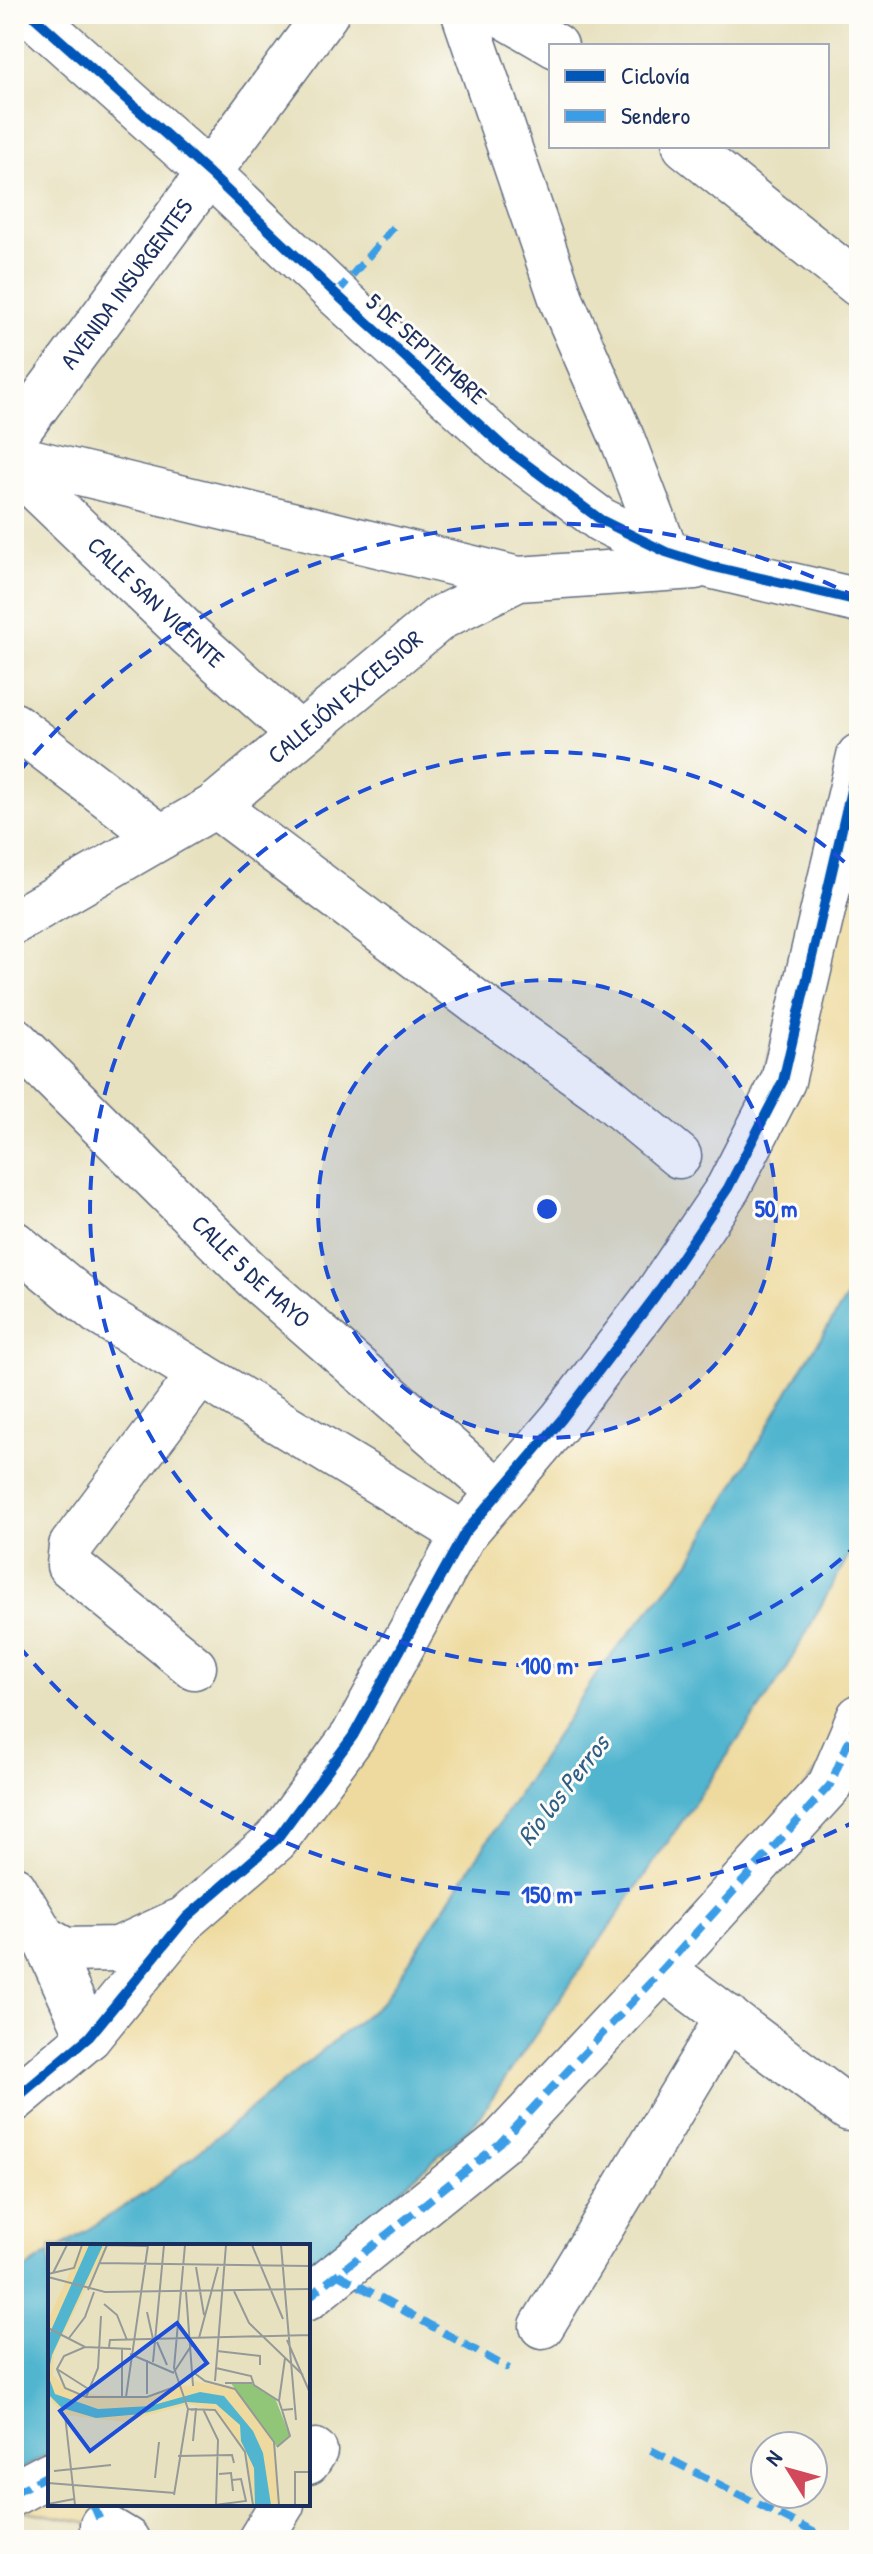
<svg xmlns="http://www.w3.org/2000/svg" width="873" height="2554" font-family="'Patrick Hand',sans-serif">
<style>
.sand{fill:#eeda9e;stroke:#84847e;stroke-width:2}
.water{fill:#51b5cf;stroke:#367296;stroke-width:2}
.lines{fill:none;stroke-linecap:round;stroke-linejoin:round}
.minor-casing{stroke:#626d80;stroke-width:47}
.minor{stroke:#fff;stroke-width:44}
.quiet{stroke:#3b9de6;stroke-width:8;stroke-dasharray:16 8;stroke-linecap:butt}
.cycleway-casing{stroke:#fdfcf7;stroke-width:15}
.cycleway{stroke:#0057b8;stroke-width:10}
.ring{fill:none;stroke:#1d4ed8;stroke-width:4;stroke-dasharray:14 10}
.labels{text-anchor:middle;stroke-width:6;stroke-linejoin:round;paint-order:stroke}
.street-label{font-size:24px;fill:#1b2f5e;stroke:#fdfcf7}
.water-label{font-size:26px;font-style:italic;fill:#2e5e86;stroke:#fdfcf7}
.inset-road{fill:none;stroke:#959a98;stroke-width:2}
.view{fill:#1d4ed8;fill-opacity:0.15;stroke:#1d4ed8;stroke-width:4}
.inset-edge{fill:none;stroke:#1b2f5e;stroke-width:4}
.centre{fill:#1d4ed8;stroke:#fdfcf7;stroke-width:4}
.ring-label{font-size:24px;text-anchor:middle;font-weight:bold;fill:#1d4ed8;stroke:#fdfcf7;stroke-width:6;stroke-linejoin:round;paint-order:stroke}
</style>
<rect width="100%" height="100%" fill="#fdfcf7"/>
<filter id="ink" filterUnits="userSpaceOnUse"><feTurbulence type="fractalNoise" baseFrequency=".0125" numOctaves="2"/><feDisplacementMap in="SourceGraphic" scale="16" xChannelSelector="R" yChannelSelector="G"/><feConvolveMatrix kernelMatrix="1 2 1 2 8 2 1 2 1" color-interpolation-filters="sRGB"/></filter>
<filter id="wash" filterUnits="userSpaceOnUse"><feTurbulence type="fractalNoise" baseFrequency=".006" numOctaves="4" result="noise"/><feDisplacementMap in="SourceGraphic" scale="32" xChannelSelector="R" yChannelSelector="G"/><feGaussianBlur stdDeviation="1.8" result="paint"/><feColorMatrix in="noise" values="0 0 0 0 0 0 0 0 0 0 0 0 0 0 0 0 0 1.4 0 .05"/><feComposite in="paint" operator="in"/></filter>
<g filter="url(#wash)">
<rect width="100%" height="100%" fill="#e7e1bf"/>
<path class="sand" d="M859 756V1717L663 1969 308 2298V2246H50V2504H114L102 2525 14 2509V2100L276 1840 464 1534 728 1188Z"/>
<path class="water" d="M859 1278V1536L786 1670 474 2124 308 2273V2246H62L156 2186 383 2001 602 1666 689 1563 803 1366Z
M50 2253V2452L14 2474V2277Z"/>
</g>
<g filter="url(#ink)">
<g class="lines">
<defs>
<g id="minor">
<path d="M31 14 209 173 336 294 506 449 601 520 666 552 710 566 859 601"/>
<path d="M464 14 563 304 622 438 666 552"/>
<path d="M501 14 556 46"/>
<path d="M685 146 859 285"/>
<path id="s1" d="M14 437 326 14"/>
<path d="M14 457 518 579"/>
<path id="s2" d="M14 467 189 635 299 734"/>
<path d="M14 725 161 837"/>
<path d="M215 806 476 1002 598 1089 679 1156"/>
<path id="s3" d="M14 922 215 806 440 618 518 579 695 567"/>
<path id="s4" d="M14 1039 258 1281 499 1492"/>
<path d="M14 1243 99 1313 464 1534"/>
<path d="M194 1667 69 1565 71 1546 200 1374"/>
<path d="M14 1888 44 1938 89 2037"/>
<path d="M44 1938 65 1950 118 1949 177 1922"/>
<path d="M663 1969 849 2109"/>
<path d="M14 2100 89 2037 187 1917 276 1840 353 1736 464 1534 562 1419 654 1298 728 1188 783 1081 859 756"/>
<path d="M308 2298 500 2143 663 1969 830 1785 859 1717"/>
<path d="M542 2326 728 2017"/>
<path d="M308 2462 315 2451"/>
<path d="M14 2493 50 2474"/>
<path d="M102 2525 127 2540"/>
<path d="M260 2540 282 2504"/>
</g>
</defs>
<use href="#minor" class="minor-casing"/>
<use href="#minor" class="minor"/>
<path class="quiet" d="M336 294 395 225
M338 2274 509 2369
M308 2298 500 2143 663 1969 830 1785 859 1717
M651 2450 829 2540
M14 2493 50 2474
M93 2504 102 2525"/>
<defs>
<path id="cycleway" d="M31 14 209 173 336 294 506 449 601 520 666 552 710 566 859 601
M14 2100 89 2037 187 1917 276 1840 353 1736 464 1534 562 1419 654 1298 728 1188 783 1081 859 756"/>
</defs>
<use href="#cycleway" class="cycleway-casing"/>
<use href="#cycleway" class="cycleway"/>
</g>
</g>
<circle cx="547" cy="1209" r="229" fill="#1d4ed8" fill-opacity=".12"/>
<g class="ring">
<circle cx="547" cy="1209" r="229"/>
<path d="M859 1543A457 457 0 1 1 859 875"/>
<path d="M858 1820A686 686 0 0 1 18 1645M18 773A686 686 0 0 1 858 598"/>
</g>
<g class="labels">
<g class="street-label">
<text dy="8" stroke="none"><textPath href="#s1" startOffset="190">AVENIDA INSURGENTES</textPath></text>
<text transform="translate(426 349) rotate(42)" y="8">5 DE SEPTIEMBRE</text>
<text dy="8" stroke="none"><textPath href="#s2" startOffset="196">CALLE SAN VICENTE</textPath></text>
<text dy="8" stroke="none"><textPath href="#s3" startOffset="402">CALLEJÓN EXCELSIOR</textPath></text>
<text dy="8" stroke="none"><textPath href="#s4" startOffset="332">CALLE 5 DE MAYO</textPath></text>
</g>
<g class="water-label">
<text transform="translate(563 1790) rotate(-52)" y="9">Rio los Perros</text>
</g>
</g>
<g transform="translate(48 2244)">
<rect width="262" height="262" fill="#e7e1bf"/>
<path d="M182 138 204 139 227 154 242 192 229 203Z" fill="#91c678"/>
<path d="M34 1H59L6 109 5 131 24 149 99 153 132 141 145 142V137L187 145 226 198 231 261H205L199 213 170 168 141 160 76 178 17 171 6 160 0 152V76Z" fill="#eeda9e"/>
<path d="M41 1H55L4 111 0 131V93ZM0 131 7 150 50 165 102 162 152 148 176 152 205 187 215 209 223 261H207L206 224 193 197 192 181 168 160 139 158 93 170 48 174 14 164 0 150Z" fill="#51b5cf"/>
<path class="inset-road" d="M59 1 99 2M204 1 235 75M233 1 248 176M51 19 262 22M148 23 156 71M5 29 19 1M0 30 26 24 34 1M0 33 57 48 262 45M40 46 59 1M186 47 201 79 255 131M138 48 145 142M56 60 69 71 79 96M99 68 105 95M262 71V116M0 84 37 103 83 105M21 94 37 73 46 48M151 94 170 23M239 96 262 149M109 98 119 121M37 103 16 112 9 125 42 146M61 103 62 96 262 91M74 105V153M169 107 212 112V121M82 110 126 129M237 114 231 157 234 166 245 165M105 118 116 1M168 124 203 132 206 141 231 157M9 125 17 144 38 153H99L132 141M126 128 145 99M145 128 157 137 187 145 226 198 231 261M167 137 178 1M177 139H204M99 150V116M38 153 50 124 53 72M78 153 100 1M140 165 167 166 197 208 205 261M155 165 170 196 168 261M143 166 148 165 145 197M17 171 27 261M229 203 242 192 234 166M130 212 184 211 186 219M6 227 63 221M171 230 183 229 185 247M107 234 111 198M0 239 127 249M126 251 140 165 126 124 137 1M0 260 26 255M167 261 198 257 193 235 184 236M247 261V228H262"/>
<path class="view" d="M129 79 159 119 42 207 12 167Z"/>
<rect width="262" height="262" class="inset-edge"/>
</g>
<circle cx="547" cy="1209" r="12" class="centre"/>
<g class="ring-label">
<text x="776" y="1217">50 m</text>
<text x="547" y="1674">100 m</text>
<text x="547" y="1903">150 m</text>
</g>
<rect width="873" height="2554" fill="none" stroke="#fdfcf7" stroke-width="48"/>
<rect x="549" y="44" width="280" height="104" fill="#fdfcf7" stroke="#a3aaba" stroke-width="2"/>
<rect x="565" y="70" width="40" height="12" fill="#0057b8" stroke="#a3aaba" stroke-width="2"/>
<text x="621" y="84" font-size="24" fill="#1b2f5e">Ciclovía</text>
<rect x="565" y="110" width="40" height="12" fill="#3b9de6" stroke="#a3aaba" stroke-width="2"/>
<text x="621" y="124" font-size="24" fill="#1b2f5e">Sendero</text>
<g transform="translate(789 2470) rotate(307)"><circle r="38" fill="#fdfcf7" stroke="#a3aaba" stroke-width="2"/>
<path d="M0-6L14 30L0 20L-14 30Z" fill="#d1495b"/>
<text y="-12" font-size="22" font-weight="bold" text-anchor="middle" fill="#1b2f5e">N</text>
</g>
</svg>
